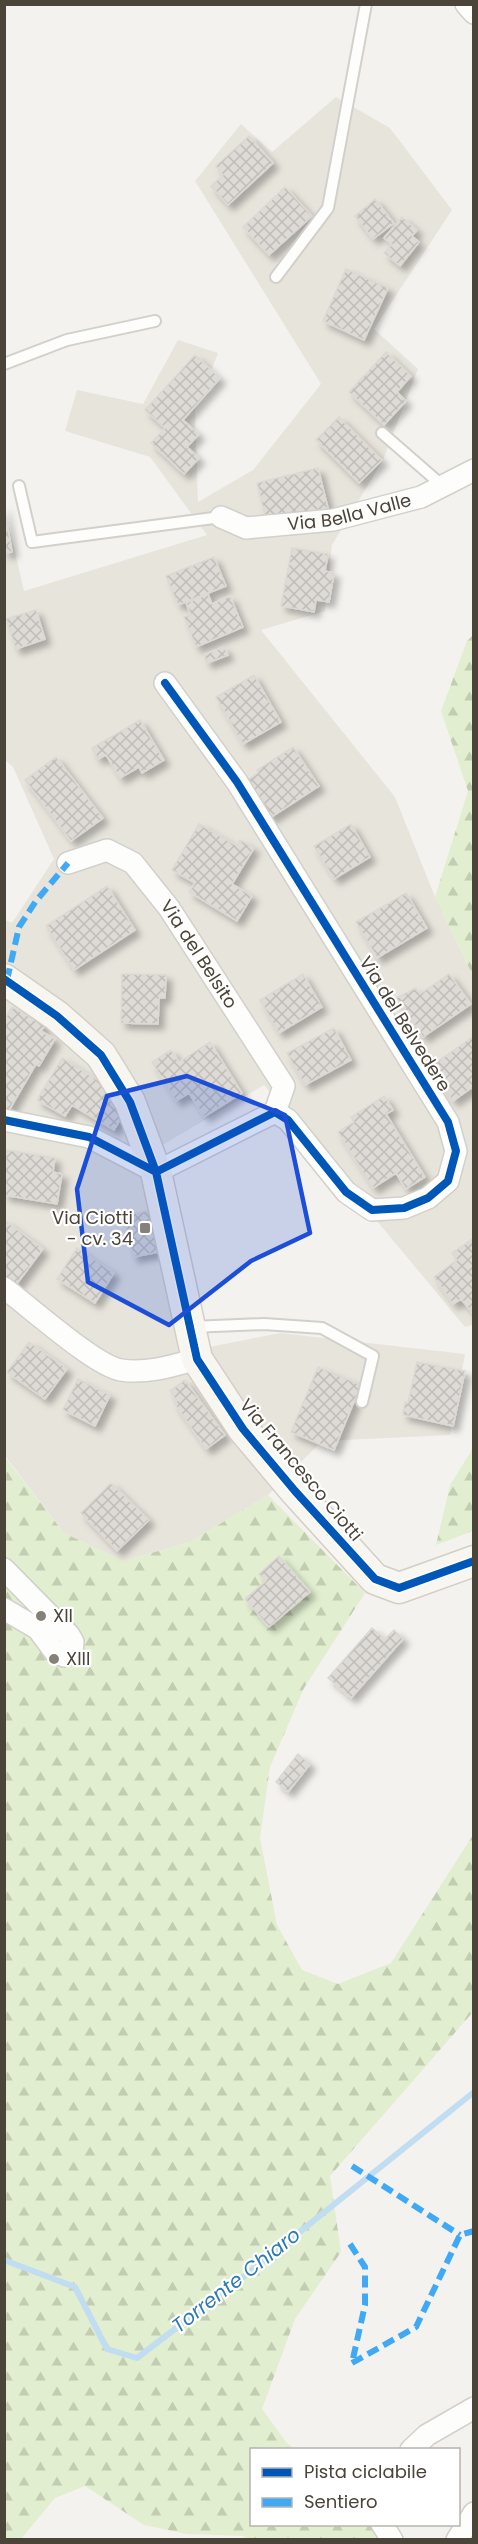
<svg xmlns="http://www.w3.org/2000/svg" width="478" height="2544" font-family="Poppins,sans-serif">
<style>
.residential{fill:#e7e4dc}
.forest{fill:url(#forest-firs)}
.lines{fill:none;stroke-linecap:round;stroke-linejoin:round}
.stream{stroke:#c0ddf1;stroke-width:6}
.building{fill:url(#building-cross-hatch);stroke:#dcd9d4;stroke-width:1.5;filter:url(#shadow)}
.lane-casing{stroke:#d2d0cb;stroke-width:14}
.street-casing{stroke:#d2d0cb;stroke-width:24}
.secondary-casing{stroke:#d3cfc5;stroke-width:33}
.lane{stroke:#fdfdfc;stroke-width:10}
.street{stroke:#fdfdfc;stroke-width:21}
.secondary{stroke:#f7f6f1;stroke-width:30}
.quiet{stroke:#3fa9f5;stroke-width:6;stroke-dasharray:12 6;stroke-linecap:butt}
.cycleway-casing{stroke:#fff;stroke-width:11}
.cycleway{stroke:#0057b8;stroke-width:8}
.marked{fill:#1d4ed8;fill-opacity:0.2;stroke:#1d4ed8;stroke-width:4.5;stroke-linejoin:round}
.poi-dot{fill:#868178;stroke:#fff;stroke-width:2}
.labels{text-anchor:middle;stroke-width:4.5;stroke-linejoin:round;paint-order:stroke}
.street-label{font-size:18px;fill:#4b4439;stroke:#fff}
.poi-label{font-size:18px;fill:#4b4439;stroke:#fff;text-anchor:start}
.water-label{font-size:20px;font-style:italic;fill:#2e7ab2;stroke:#fff}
</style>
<defs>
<pattern id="forest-firs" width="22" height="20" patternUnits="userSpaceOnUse" patternTransform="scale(1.5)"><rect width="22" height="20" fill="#e1eecf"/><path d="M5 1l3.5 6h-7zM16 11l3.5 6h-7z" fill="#c3cdb2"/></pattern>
<pattern id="building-cross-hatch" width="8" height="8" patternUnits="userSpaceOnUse" patternTransform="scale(1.5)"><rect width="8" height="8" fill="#dedbd6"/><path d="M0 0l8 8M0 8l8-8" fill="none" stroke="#c0bdb8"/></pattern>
<filter id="shadow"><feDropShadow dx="5.5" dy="5.5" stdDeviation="3" flood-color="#0004"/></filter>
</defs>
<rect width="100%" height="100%" fill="#f4f2ee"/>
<path class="residential" d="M336 97 390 128 452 210 374 329 418 369 383 460 332 545 325 611 261 630 395 797 435 897 473 976V1325L465 1327 264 1085 159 1147 189 1351 280 1333 465 1354 450 1435 322 1441 268 1495 190 1542 123 1561 64 1533 5 1456V920L12 923 54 859 13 767 5 760 4 504 24 591 207 535 150 457 65 431 77 390 143 404 178 340 218 353 195 411 198 502 253 470 321 384 195 181 241 124 272 152Z"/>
<path class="forest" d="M473 635V976L435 897 468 791 441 711 467 641Z
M473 1448V1531L436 1545 450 1485Z
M4 1456 64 1533 123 1561 190 1542 268 1495 365 1593 304 1688 270 1767 260 1838 277 1925 302 1970 338 1984 391 1963 473 1835V2012L330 2176 341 2252 295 2319 262 2409 286 2442 294 2449 252 2450V2524L369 2525 377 2533 375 2539 248 2540 243 2536 187 2534 144 2525 85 2486 55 2498 21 2539H5Z"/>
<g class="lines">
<path class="stream" d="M4 2260 75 2287 107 2349 137 2358 251 2271 474 2092"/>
</g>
<path class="building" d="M249 136 273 163 228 205 211 186 223 175 216 166Z
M285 187 312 216 269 255 243 227Z
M375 199 394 223 373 239 355 216Z
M402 217 417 230 412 236 419 242 400 266 384 253 392 244 384 238Z
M346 269 388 288 364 340 323 321Z
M386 352 411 376 397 392 406 401 384 425 349 392Z
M195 355 220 378 183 420 199 434 187 447 199 458 184 474 151 443 165 428 145 410Z
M339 417 382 460 359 483 316 440Z
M318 468 328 508 267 523 257 483Z
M4 506 12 552 4 553Z
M292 548 328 554 325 571 334 573 329 602 316 600 314 612 281 606Z
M214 557 226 586 178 605 166 576Z
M208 594 212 604 230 596 243 627 196 647 184 617 191 615 186 603Z
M36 610 45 639 16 649 6 619Z
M224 647 228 655 207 663 204 655Z
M254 675 281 722 243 744 216 697Z
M140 720 164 760 142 773 139 767 120 778 106 755 98 759 92 748Z
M293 747 319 786 270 818 246 781 258 773 257 770Z
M56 757 103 818 71 841 25 780Z
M199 824 237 846 240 840 254 848 232 884 252 896 237 921 189 892 195 883 172 870Z
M351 824 370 857 334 879 314 846Z
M107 886 135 930 74 970 46 926Z
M406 893 427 928 377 958 356 922Z
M122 974 166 975 165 998H159L158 1024 121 1023Z
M303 974 322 1007 279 1033 260 1000Z
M449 974 471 1004 423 1037 396 998 416 988 420 994Z
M12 1007 45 1025 41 1031 55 1039 39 1066 36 1064 8 1112 4 1110V1021Z
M334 1028 351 1060 305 1085 287 1053Z
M474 1036V1086L453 1101 430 1067Z
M210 1042 242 1093 204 1117 189 1093 176 1101 152 1062 171 1050 179 1062Z
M62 1058 101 1082 123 1115 114 1130 72 1105 65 1116 37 1100Z
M384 1096 393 1110 386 1114 425 1177 406 1189 396 1173 373 1188 338 1132 354 1122 351 1117Z
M6 1150 55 1158 53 1172 62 1174 57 1204 4 1195Z
M155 1209 164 1251 133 1257 124 1216Z
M4 1220 43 1249 16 1285 4 1276Z
M474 1238V1315L461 1299 453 1304 434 1277 457 1260 452 1253Z
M77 1248 114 1273 95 1303 57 1279Z
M29 1342 67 1369 45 1399 7 1372Z
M417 1362 465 1371 453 1426 403 1415 405 1402 408 1403Z
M318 1367 361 1385 334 1450 291 1432Z
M78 1379 110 1395 95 1426 63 1410Z
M185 1380 225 1435 206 1449 174 1403 177 1401 170 1391Z
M111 1483 149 1520 117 1551 81 1513Z
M279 1556 310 1592 269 1627 245 1599 266 1581 259 1574Z
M372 1628 385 1639 394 1630 403 1639 351 1698 328 1678Z
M298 1754 310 1764 288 1792 276 1782Z"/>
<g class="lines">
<defs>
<path id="lane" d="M276 277 328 208 366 4
M4 364 67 340 155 321
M382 433 444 487
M19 486 32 542 221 517
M191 1327 264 1324 322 1328 373 1356 362 1402"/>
<g id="street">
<path d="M466 4 474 13"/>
<path id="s1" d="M221 517 246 528 333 520 421 497 474 470"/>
<path id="s2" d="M68 863 107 850 133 863 169 908 284 1086 275 1112"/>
<path d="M4 1120 89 1137 156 1172 275 1112 288 1120 346 1192 372 1210 404 1208 428 1198 448 1181 456 1151 448 1122 237 782 165 683"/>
<path d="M4 1288C29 1306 95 1366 121 1370 147 1374 172 1366 197 1359"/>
<path d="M4 1569 69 1635 73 1642 72 1652 64 1656 55 1652 38 1629 4 1609"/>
<path d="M411 2450 427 2435 474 2408"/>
<path d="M382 2524 392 2540"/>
<path d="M457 2540 474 2513"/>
</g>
<path id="secondary" d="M4 979 57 1016 101 1055 130 1102 156 1172 197 1359 243 1429 295 1491 375 1579 399 1588 474 1561"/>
</defs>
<use href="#lane" class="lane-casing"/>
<use href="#street" class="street-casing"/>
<use href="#secondary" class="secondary-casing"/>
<use href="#lane" class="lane"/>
<use href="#street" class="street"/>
<use href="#secondary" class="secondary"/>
<path class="quiet" d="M7 980 19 927 36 901 68 863
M352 2166 460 2235
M350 2244 365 2267V2305L352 2363
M352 2363 416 2327 460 2235 474 2231"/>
<defs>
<path id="cycleway" d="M4 979 57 1016 101 1055 130 1102 156 1172 197 1359 243 1429 295 1491 375 1579 399 1588 474 1561
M4 1120 89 1137 156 1172 275 1112 288 1120 346 1192 372 1210 404 1208 428 1198 448 1181 456 1151 448 1122 237 782 165 683"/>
</defs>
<use href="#cycleway" class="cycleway-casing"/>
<use href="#cycleway" class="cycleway"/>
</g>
<path class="marked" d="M187 1076 285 1115 310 1233 251 1261 169 1325 88 1282 77 1189 107 1096Z"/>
<g class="poi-dot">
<rect x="139" y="1222" width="12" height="12" rx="3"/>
<circle cx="41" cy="1616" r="6"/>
<circle cx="54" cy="1659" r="6"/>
</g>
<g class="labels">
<g class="street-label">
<text dy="6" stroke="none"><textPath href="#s1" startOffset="132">Via Bella Valle</textPath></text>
<text dy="6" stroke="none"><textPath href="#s2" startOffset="183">Via del Belsito</textPath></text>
<text transform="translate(405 1024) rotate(58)" y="6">Via del Belvedere</text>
<text transform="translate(301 1470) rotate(50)" y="6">Via Francesco Ciotti</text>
</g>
<g class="poi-label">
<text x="133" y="1224" text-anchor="end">Via Ciotti<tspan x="133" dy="21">- cv. 34</tspan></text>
<text x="53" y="1622">XII</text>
<text x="66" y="1665">XIII</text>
</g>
<g class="water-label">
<text transform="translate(236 2280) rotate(-38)" y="7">Torrente Chiaro</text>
</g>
</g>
<rect width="478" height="2544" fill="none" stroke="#4b4439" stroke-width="12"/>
<rect x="250" y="2448" width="210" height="78" fill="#ffffff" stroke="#b7b4b0" stroke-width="1.5"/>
<rect x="262" y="2468" width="30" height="9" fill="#0057b8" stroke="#b7b4b0" stroke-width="1.5"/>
<text x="304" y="2478" font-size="18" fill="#4b4439">Pista ciclabile</text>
<rect x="262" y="2498" width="30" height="9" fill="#3fa9f5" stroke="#b7b4b0" stroke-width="1.5"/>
<text x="304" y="2508" font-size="18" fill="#4b4439">Sentiero</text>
</svg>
